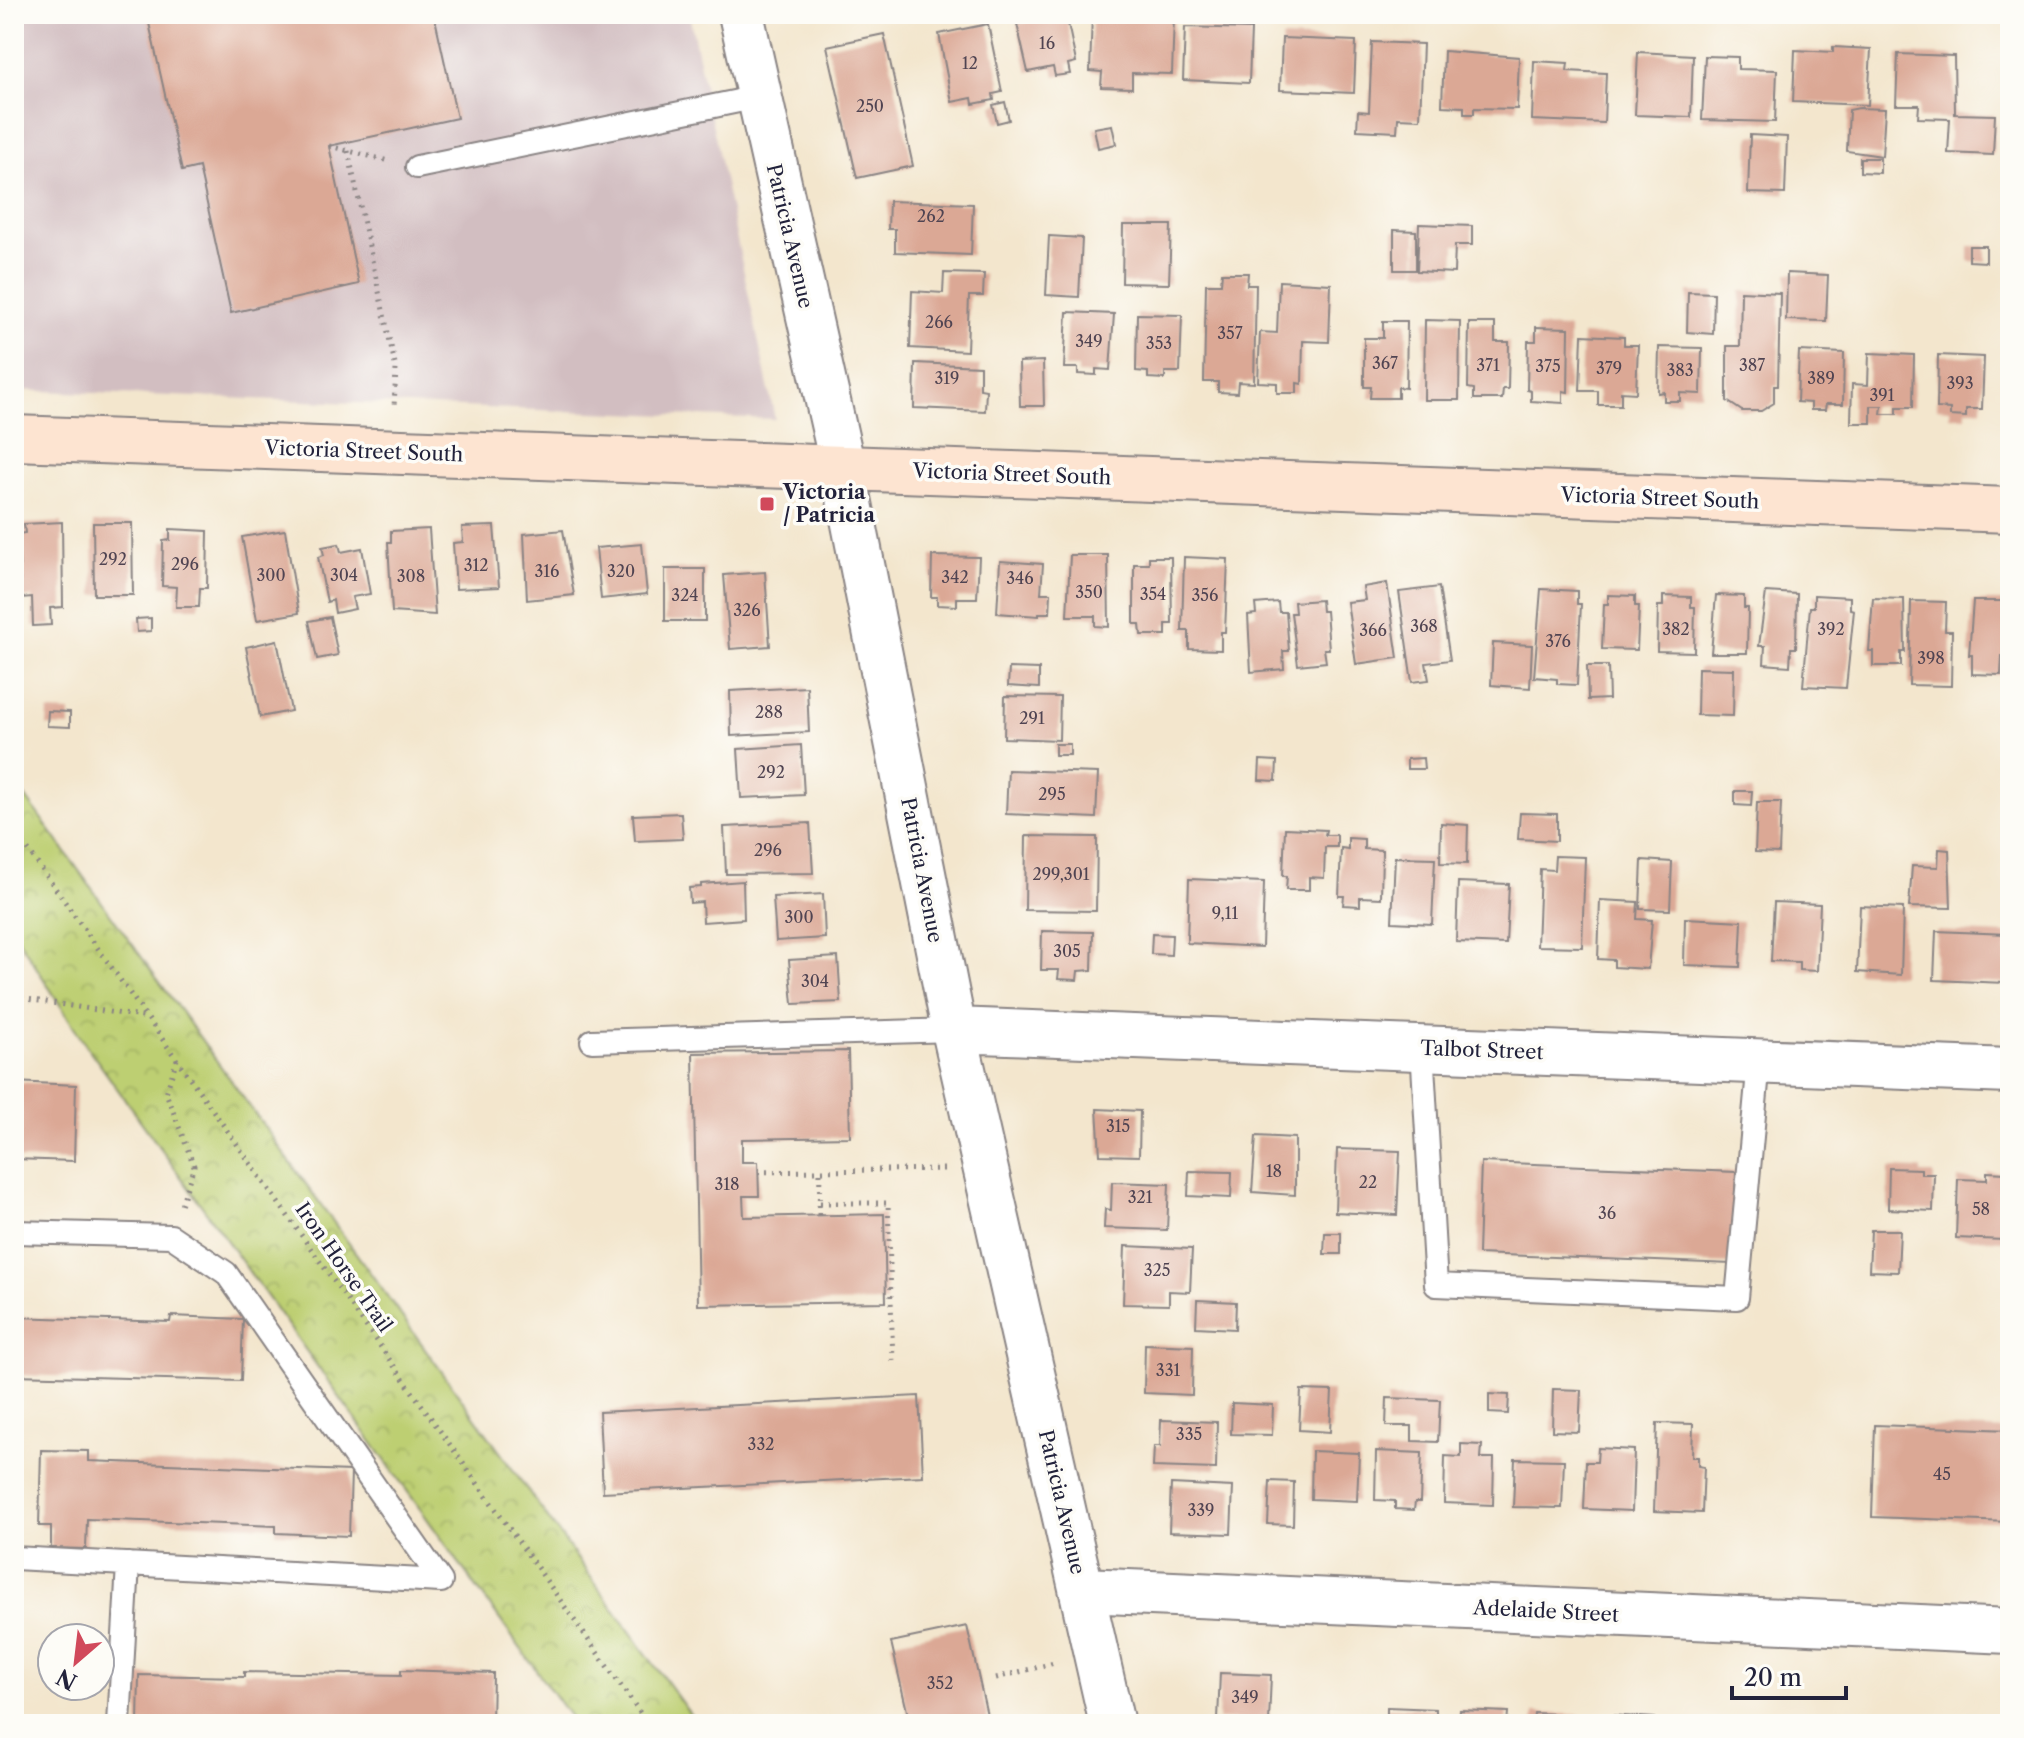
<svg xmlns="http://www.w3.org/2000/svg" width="2024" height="1738" font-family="'Libre Caslon Text',serif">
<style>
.industrial{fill:#d2bec1}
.park{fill:url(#park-crowns);stroke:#707856;stroke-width:2}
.building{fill:#dba895}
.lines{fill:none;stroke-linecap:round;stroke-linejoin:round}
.lane-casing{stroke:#8a8484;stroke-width:26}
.street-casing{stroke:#8a8484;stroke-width:48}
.secondary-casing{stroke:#8a8484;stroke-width:48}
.path{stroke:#8a8484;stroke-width:5;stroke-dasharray:2 6;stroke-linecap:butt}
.lane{stroke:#fff;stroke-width:22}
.street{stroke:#fff;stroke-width:44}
.secondary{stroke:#fde4d1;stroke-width:44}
.poi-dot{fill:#d1495b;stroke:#fdfcf7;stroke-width:3}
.labels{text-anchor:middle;stroke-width:7;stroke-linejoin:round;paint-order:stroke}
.number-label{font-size:16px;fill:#504452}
.street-label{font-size:20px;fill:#22223b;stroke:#fdfcf7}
.poi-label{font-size:20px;font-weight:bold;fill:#22223b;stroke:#fdfcf7;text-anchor:start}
</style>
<defs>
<pattern id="park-crowns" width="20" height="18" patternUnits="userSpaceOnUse" patternTransform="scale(2)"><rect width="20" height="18" fill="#bdcf72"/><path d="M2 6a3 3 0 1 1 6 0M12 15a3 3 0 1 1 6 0" fill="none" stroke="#a2b164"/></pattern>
</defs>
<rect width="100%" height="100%" fill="#fdfcf7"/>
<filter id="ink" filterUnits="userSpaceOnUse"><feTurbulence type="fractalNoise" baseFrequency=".0125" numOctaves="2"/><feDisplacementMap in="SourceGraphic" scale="16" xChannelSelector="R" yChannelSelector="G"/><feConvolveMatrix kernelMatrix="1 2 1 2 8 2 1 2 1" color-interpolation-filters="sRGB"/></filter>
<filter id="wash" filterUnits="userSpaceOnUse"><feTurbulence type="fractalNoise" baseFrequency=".006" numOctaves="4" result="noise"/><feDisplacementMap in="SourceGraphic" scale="32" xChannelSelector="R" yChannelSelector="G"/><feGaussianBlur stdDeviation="1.8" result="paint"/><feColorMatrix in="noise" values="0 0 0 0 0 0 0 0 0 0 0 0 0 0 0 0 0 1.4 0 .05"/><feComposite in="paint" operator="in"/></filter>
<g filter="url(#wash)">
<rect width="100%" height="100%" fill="#f3e6cd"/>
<path class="industrial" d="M14 14H689L775 419 14 390Z"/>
<path class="park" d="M14 781 697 1724H575L83 1041 14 932Z"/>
<g id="blocks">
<path class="building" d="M147 14H434L457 118 329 146 359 284 231 313 199 167 182 171Z
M1066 14 1076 62 1068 64 1070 74 1055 76 1053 67 1028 72 1017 24Z
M1092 14 1174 16 1172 74 1132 73V88L1101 87 1102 72 1090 71Z
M988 24 1002 92 993 94 994 100 973 104 972 98 952 102 939 34Z
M1185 27 1251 29 1249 83 1183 80Z
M884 34 913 166 857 178 827 46Z
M1282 38 1356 41 1354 93 1280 90Z
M1372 42 1423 44 1420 119 1398 118 1397 132 1357 130 1358 111 1369 112Z
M1833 47 1871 49 1868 105 1793 102 1795 50 1833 52Z
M1444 51 1519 57 1517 109 1474 108V114H1464V107L1442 106Z
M1638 52 1693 55 1691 117 1635 115Z
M1898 54 1954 56 1955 114 1995 115 1993 155 1948 153 1950 119 1918 118 1919 105H1896Z
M1705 56 1738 57V69L1777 70 1775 122 1702 120Z
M1534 61 1568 63 1567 71 1606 73 1604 123 1532 120Z
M1005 102 1009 120 997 123 993 105Z
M1859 108 1885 109 1882 156 1847 151 1849 110Z
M1112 125 1116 144 1098 148 1094 128Z
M1750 135 1787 137 1785 194 1748 193Z
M1860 158H1880V173L1860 172Z
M889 201 973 204 971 255 895 252V229H888Z
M1419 224 1472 226V245H1455L1454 273 1417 271Z
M1123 225H1171L1169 284 1122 283Z
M1394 230 1416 231V270H1394Z
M1049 236 1082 238 1079 297 1046 295Z
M1969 246H1986V262L1969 261Z
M944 273 984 274 983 296H969L967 351 910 348 912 291 943 293Z
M1222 273H1248L1247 285H1256L1254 383 1238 382 1237 393 1218 392V382H1204L1206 284H1221Z
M1787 273 1828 275 1826 321 1786 320Z
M1279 281 1331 284 1329 342 1303 341 1302 384 1297 383V393H1277V383L1258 382 1260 332 1277 333Z
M1741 291 1780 293 1778 386H1774V403L1761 411H1742L1727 401V346H1740Z
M1688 292 1714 293 1713 334 1687 332Z
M1067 312 1114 314 1110 370 1096 369V375L1078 374V368H1064Z
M2006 312H2010V359H2004Z
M1137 314 1182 315 1180 372H1165V379L1148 378V372L1136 371Z
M1425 320 1460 321 1459 400H1424Z
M1383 321H1407L1406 388 1398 387V398H1370L1371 387H1364V338H1383Z
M1469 323H1495V342H1509L1508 389H1503L1502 399H1474V389L1468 388Z
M1536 327 1569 328 1568 392 1563 391V403L1531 401V391L1527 390 1528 341H1536Z
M1582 335 1624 337V345H1638L1636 393 1621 392V405H1598V391H1580Z
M1659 347 1702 348 1701 394 1680 393V401H1664V392L1658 393Z
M1799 351 1844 353 1843 404H1826L1825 410H1811V403L1797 402Z
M1869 353 1914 355 1913 407H1897V414H1881L1882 406H1871V423H1851L1852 384 1868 385Z
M1938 355 1984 357 1982 409H1966V417L1950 416V409L1937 408Z
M1043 361 1044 406H1020L1019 362Z
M915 363 980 366V389L986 390 985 411 914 408Z
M62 522 63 607 50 608 51 625 33 626 32 597 21 598 18 534 25 533 24 524Z
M93 523H132L133 595H94Z
M494 526 499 587 456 589 453 543 463 542 462 527Z
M170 529 208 531 207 588H200L199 607H176L177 587 162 586 163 541 170 540Z
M429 529 435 615 392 612 388 542H391V531Z
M285 530 299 613 257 620 242 537Z
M563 530 574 595 527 600 524 534Z
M339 544 341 552 362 548 370 594 352 597 355 609 335 613 333 600 327 602 318 557 324 555 322 547Z
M642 544 647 594 601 599 596 548Z
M1070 555H1108L1109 627 1095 626V616H1067Z
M932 556 979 557 977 598H957V606L937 605V597H931Z
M1149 557H1171L1172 624H1166V635H1141L1140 624H1134V564H1149Z
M1184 557 1228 559 1225 632H1221V650L1189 649V631H1182Z
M1000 561 1043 564 1041 593H1051L1050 613H1039V616L997 613Z
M665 569H705V621H665Z
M765 572 770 646 730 649 724 575Z
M1387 583 1398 658 1356 664 1347 602 1365 600 1363 587Z
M1439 587 1450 660 1426 663 1429 680 1412 682 1399 592Z
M1541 589 1577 591V604H1581L1577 685 1557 684V679L1534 677Z
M1766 592 1797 594 1796 648H1791L1790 666 1764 664 1765 646H1759Z
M1608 595 1635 596V606H1639L1637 650 1602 649 1604 604H1608Z
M1716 595 1744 596V608H1748L1747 653H1711Z
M1814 595 1850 597V609L1854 610 1846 688 1803 686 1810 607H1814Z
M1663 596 1691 597V607H1695L1694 652 1657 651 1658 606H1663Z
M1873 598 1904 599 1905 652H1901V666H1873V651H1869Z
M1321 600 1322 611H1326L1329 649H1324L1326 662 1298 665 1291 613H1295L1294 602Z
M1911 601 1946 602 1945 631H1952L1951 686 1909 685Z
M1973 601H2005L2006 656H2002L2001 675 1972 674V655H1969Z
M1278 602 1279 612H1286L1289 651H1283L1284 669 1251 672 1248 615 1256 614 1255 604Z
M330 617 338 655 317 659 309 621Z
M151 618V631L137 632 136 619Z
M277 640 291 711 260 717 246 647Z
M1493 643 1532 645 1530 688 1491 685Z
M1587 666H1608L1609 699 1588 700Z
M1009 668 1039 669V688L1008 686Z
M1698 668 1734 669 1733 716 1697 715Z
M807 687 809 732 731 736 730 691Z
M1005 696 1060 697 1059 740 1004 738Z
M48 711 70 712V727L47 726Z
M1055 744H1070V755H1055Z
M801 745 804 795 741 798 738 749Z
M1423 758 1424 769H1407V759Z
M1260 760 1277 761 1276 781 1259 780Z
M1008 770 1098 773 1096 818 1006 814Z
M1735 791H1752L1751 806 1735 805Z
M1757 802H1781L1779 853 1755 852Z
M681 813 683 839 635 841 633 815Z
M1520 813 1557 814V841L1518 839Z
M810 823 813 873 726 874 724 827Z
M1441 823 1468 825 1467 864 1440 863Z
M1285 828 1326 830 1325 835H1337V847H1325L1324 878 1309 877V890H1286L1287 876H1283Z
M1026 836 1097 837 1096 911 1025 910Z
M1348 838 1364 839V849L1382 850 1381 898 1360 897V906L1343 905 1344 896H1339L1341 848 1348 849Z
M1939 849 1949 850 1951 908 1909 907 1912 866 1938 867Z
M1555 856 1585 857 1582 947 1537 946 1540 869 1554 870Z
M1395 857 1435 858 1432 924 1392 922Z
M1642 860 1672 862 1670 910 1640 909Z
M1189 879 1264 882 1262 947 1187 943Z
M743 881 744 919 703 922 702 902 690 903 689 888 701 887V884Z
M1458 882 1509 884 1506 944 1456 942Z
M823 894 825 938 776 941 773 897Z
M1600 900 1638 902 1637 919 1652 920 1648 969 1614 967V960L1598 959Z
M1774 902 1820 904 1817 971 1799 970V962L1771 961Z
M1860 906 1903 908 1901 975 1857 972Z
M1685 918 1742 921 1740 967 1684 965Z
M1042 931 1093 932 1092 970 1078 971 1077 980 1058 979 1059 970H1041Z
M1936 931 2007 934 2005 983 1934 980Z
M1152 934 1172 935 1171 955 1151 954Z
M838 957 841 1002 793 1004 789 960Z
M848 1051 850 1137 742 1139V1162H758L759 1196H743L744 1217 884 1214 886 1302 698 1305 693 1053Z
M14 1082 76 1085 74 1161 14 1159Z
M1097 1109 1140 1111 1139 1156 1100 1155Z
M1256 1136 1295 1138V1195L1252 1192Z
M1337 1149 1400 1151 1397 1215 1335 1212Z
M1481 1162 1736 1172 1732 1264 1478 1254Z
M1889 1168 1921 1169V1174H1934L1933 1211 1888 1209Z
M1189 1171 1232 1172 1231 1198 1188 1196Z
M1987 1172 2006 1173 2004 1240 1956 1238 1958 1179 1987 1180Z
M1112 1182 1169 1184 1167 1230 1104 1228 1105 1209 1111 1210Z
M1871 1230H1900L1898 1272 1869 1271Z
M1325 1233H1341V1254H1324Z
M1125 1246 1192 1249 1190 1292 1169 1291V1305L1123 1304Z
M1197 1300 1236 1302 1235 1329 1196 1327Z
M171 1316 243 1319 241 1381 14 1375V1317L170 1322Z
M1145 1344 1193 1346 1192 1395 1144 1393Z
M1553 1389 1581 1390 1579 1432 1552 1431Z
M1301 1390 1332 1391 1330 1432 1299 1430Z
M1489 1394 1509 1395 1508 1414 1489 1413Z
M919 1396 923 1476 603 1492 599 1412Z
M1387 1398 1440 1400 1438 1442 1412 1441V1426H1386Z
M1232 1403 1273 1405 1272 1435 1231 1434Z
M1161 1420 1217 1422 1216 1469 1153 1467 1154 1446H1160Z
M1657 1423 1693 1424 1692 1457H1698V1466L1704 1467 1702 1513 1654 1511Z
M1875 1425 2010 1430V1522L1872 1517Z
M1461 1444 1482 1445 1481 1458H1494L1493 1505 1444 1503 1445 1456 1461 1457Z
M1598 1448 1634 1450 1632 1511 1584 1509 1586 1462H1597Z
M41 1450 89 1451V1461L351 1471 349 1536 276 1533V1526L87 1519 86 1549 51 1548V1526H39Z
M1312 1451 1359 1453 1357 1501 1311 1499Z
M1376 1451 1422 1453 1420 1502H1415L1414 1510 1395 1509V1501L1375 1500Z
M1515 1459 1564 1460 1562 1508 1513 1507Z
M1270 1481 1294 1482 1293 1525 1268 1524Z
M1171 1484 1233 1487 1231 1534 1169 1532Z
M967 1626 989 1724H910L891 1642Z
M401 1670 493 1673 492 1724H138L139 1675 244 1677V1672L401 1675Z
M1220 1673 1271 1675 1269 1722 1218 1719Z
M1387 1707 1436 1709V1724H1387Z
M1460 1710 1508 1712 1507 1724H1459Z
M1534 1713 1582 1715V1724H1533Z
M1608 1715 1654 1718V1724H1607Z"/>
</g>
</g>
<g filter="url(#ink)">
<use href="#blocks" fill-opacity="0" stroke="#8a8484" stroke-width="2"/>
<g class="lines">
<defs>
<path id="lane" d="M417 167 758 97
M592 1041 954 1030
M1422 1048 1436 1285 1737 1298 1759 1061
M14 1232 171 1236 226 1273 441 1581
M14 1558 441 1581
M119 1724 128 1564"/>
<path id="street" d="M741 14 843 468 954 1030 1112 1724
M954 1030 2010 1071
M1083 1590 2010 1631"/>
<path id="secondary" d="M14 438 2010 510"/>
</defs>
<use href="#lane" class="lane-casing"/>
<use href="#street" class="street-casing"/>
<use href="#secondary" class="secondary-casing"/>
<path class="path" d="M329 146 389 161
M348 151 396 369 394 407
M14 830 648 1724
M14 997 148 1018
M177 1059 166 1093 194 1166 180 1208
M758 1172 945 1169
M820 1203H888L893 1363
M819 1215 820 1171
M996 1678 1058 1662"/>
<use href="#lane" class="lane"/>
<use href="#street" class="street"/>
<use href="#secondary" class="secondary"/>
</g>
</g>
<rect class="poi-dot" x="759" y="496" width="16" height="16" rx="4"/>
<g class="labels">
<g class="number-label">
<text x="1047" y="49">16</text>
<text x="970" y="69">12</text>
<text x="870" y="112">250</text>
<text x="931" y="222">262</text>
<text x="939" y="328">266</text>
<text x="1230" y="339">357</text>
<text x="1089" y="347">349</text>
<text x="1159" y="349">353</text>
<text x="1385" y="369">367</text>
<text x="1488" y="371">371</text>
<text x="1752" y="371">387</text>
<text x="1548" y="372">375</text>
<text x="1609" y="374">379</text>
<text x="1680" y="376">383</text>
<text x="947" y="384">319</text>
<text x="1821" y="384">389</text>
<text x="1960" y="389">393</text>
<text x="1882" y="401">391</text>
<text x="113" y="565">292</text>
<text x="185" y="570">296</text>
<text x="476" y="571">312</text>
<text x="547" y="577">316</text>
<text x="621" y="577">320</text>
<text x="271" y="581">300</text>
<text x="344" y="581">304</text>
<text x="411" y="582">308</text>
<text x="955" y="583">342</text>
<text x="1020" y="584">346</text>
<text x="1089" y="598">350</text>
<text x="1153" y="600">354</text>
<text x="685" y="601">324</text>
<text x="1205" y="601">356</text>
<text x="747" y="616">326</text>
<text x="1424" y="632">368</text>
<text x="1676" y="635">382</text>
<text x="1831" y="635">392</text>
<text x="1373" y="636">366</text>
<text x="1558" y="647">376</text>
<text x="1931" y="664">398</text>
<text x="769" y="718">288</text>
<text x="1032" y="724">291</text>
<text x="771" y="778">292</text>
<text x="1052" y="800">295</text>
<text x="768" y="856">296</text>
<text x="1061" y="880">299,301</text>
<text x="1225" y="919">9,11</text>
<text x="799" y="923">300</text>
<text x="1067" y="957">305</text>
<text x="815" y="987">304</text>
<text x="1118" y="1132">315</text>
<text x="1274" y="1177">18</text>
<text x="1368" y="1188">22</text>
<text x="727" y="1190">318</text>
<text x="1140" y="1203">321</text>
<text x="1981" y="1215">58</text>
<text x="1607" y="1219">36</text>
<text x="1157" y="1276">325</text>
<text x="1168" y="1376">331</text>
<text x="1189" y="1440">335</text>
<text x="761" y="1450">332</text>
<text x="1942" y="1480">45</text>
<text x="1201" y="1516">339</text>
<text x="940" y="1689">352</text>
<text x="1245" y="1703">349</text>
</g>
<g class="street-label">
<text transform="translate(790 236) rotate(77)" y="7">Patricia Avenue</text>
<text transform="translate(364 451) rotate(2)" y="7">Victoria Street South</text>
<text transform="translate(1012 474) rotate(2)" y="7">Victoria Street South</text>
<text transform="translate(1660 498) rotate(2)" y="7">Victoria Street South</text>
<text transform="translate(922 870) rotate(79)" y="7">Patricia Avenue</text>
<text transform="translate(1482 1050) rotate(2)" y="7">Talbot Street</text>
<text transform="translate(344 1267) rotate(55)" y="7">Iron Horse Trail</text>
<text transform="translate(1062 1502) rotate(77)" y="7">Patricia Avenue</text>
<text transform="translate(1546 1611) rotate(3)" y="7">Adelaide Street</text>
</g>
<g class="poi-label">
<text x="783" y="499">Victoria<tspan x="783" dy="23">/ Patricia</tspan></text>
</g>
</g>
<rect width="2024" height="1738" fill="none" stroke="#fdfcf7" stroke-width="48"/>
<g transform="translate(76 1662) rotate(208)"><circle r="38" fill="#fdfcf7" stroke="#a5a5ac" stroke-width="2"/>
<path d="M0-6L14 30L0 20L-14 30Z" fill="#d1495b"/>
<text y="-12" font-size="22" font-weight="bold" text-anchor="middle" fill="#22223b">N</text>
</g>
<path d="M1732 1686v12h114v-12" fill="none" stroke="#22223b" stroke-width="4"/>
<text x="1744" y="1686" font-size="24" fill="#22223b" stroke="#fdfcf7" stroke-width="6" paint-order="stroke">20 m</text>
</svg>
